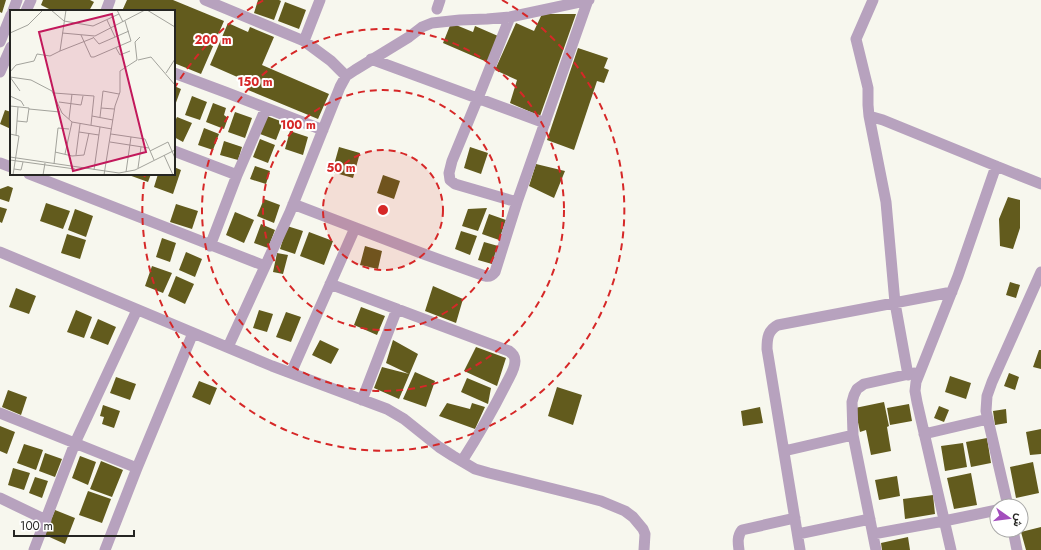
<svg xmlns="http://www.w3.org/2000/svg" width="1041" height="550" font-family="Jost,Vazirmatn,sans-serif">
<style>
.building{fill:#625b1d}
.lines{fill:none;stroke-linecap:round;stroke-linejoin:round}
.minor{stroke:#b7a2be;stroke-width:11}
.ring{fill:none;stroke:#d62828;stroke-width:2;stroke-dasharray:7 5}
.inset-road{fill:none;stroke:#a3a39c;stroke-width:1}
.view{fill:#c2185b;fill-opacity:0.15;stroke:#c2185b;stroke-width:2}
.inset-edge{fill:none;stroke:#252522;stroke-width:2}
.centre{fill:#d62828;stroke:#fff;stroke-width:2}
.ring-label{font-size:12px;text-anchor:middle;font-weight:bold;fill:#d62828;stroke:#fff;stroke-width:4;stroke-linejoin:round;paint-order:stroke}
</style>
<rect width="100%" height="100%" fill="#f7f7ee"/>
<path class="building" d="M0 0H6L2 13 0 12Z
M43 0H90L94 2 89 11H53L41 5Z
M127 0H173L224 21 201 74 174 63V11H122Z
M258 0H279L281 1 274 20 254 13Z
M285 2 306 10 299 29 278 21Z
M542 14H576L540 116 510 103 517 80 495 70 516 23 534 31Z
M228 23 248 32 250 27 274 37 262 65 329 94 318 119 248 90 251 83 210 65Z
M451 23 473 32 475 26 498 36 487 62 443 43Z
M578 48 608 58 604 68 609 70 604 83 597 81 574 150 547 140Z
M174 86 181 89 174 108Z
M192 96 207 102 200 120 185 115Z
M213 103 226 108 224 115 228 118 224 129 206 122Z
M5 110 11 112V129L0 124Z
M235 112 252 118 245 138 228 132Z
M267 116 283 122 276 140 260 134Z
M177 117 192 123 183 142 174 137V123Z
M204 128 219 134 213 150 198 145Z
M290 131 308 137 303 155 285 149Z
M260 139 275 145 268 163 253 157Z
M224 141 242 147 238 160 220 155Z
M339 147 360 153 353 178 332 172Z
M470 147 488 153 481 174 464 168Z
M536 164 565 171 554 198 529 186Z
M255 166 270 171 266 184 250 179Z
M174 167 181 170 173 194 154 187 158 174H174Z
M126 174H151L148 182Z
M383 175 400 181 394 199 377 193Z
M8 186 13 188 9 202 0 199V189Z
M1008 197 1020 200V228L1013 249 1000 246 999 219Z
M264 199 280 205 274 223 257 216Z
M46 203 70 211 63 229 40 221Z
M176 204 198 211 192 229 170 222Z
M0 207 7 209 2 223 0 222Z
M487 208 478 231 462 226 468 209Z
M75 209 93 216 86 237 68 230Z
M235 212 254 220 244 243 226 235Z
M489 214 506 220 499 240 482 234Z
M261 224 275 230 268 248 254 243Z
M287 226 303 231 295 254 280 249Z
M461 231 477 236 470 255 455 249Z
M309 232 333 241 324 265 300 256Z
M67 234 86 240 80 259 61 253Z
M162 238 176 243 170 262 156 257Z
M484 242 498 246 492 264 478 260Z
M365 246 382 251 378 269 360 265Z
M186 252 202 259 195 277 179 270Z
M277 253 288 255 283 274 273 272Z
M152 266 172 273 163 293 145 286Z
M176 276 194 284 185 304 168 296Z
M1010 282 1020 285 1016 298 1006 295Z
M433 286 463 299 456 323 425 311Z
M16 288 36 296 29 314 9 307Z
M361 307 385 316 377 335 354 325Z
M76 310 92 317 84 338 67 332Z
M259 310 273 314 267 332 253 328Z
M286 312 301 317 291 342 276 337Z
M98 319 116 327 108 345 90 338Z
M320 340 339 349 331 364 312 355Z
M393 340 418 354 399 399 374 388 382 367 409 374 386 363Z
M476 347 506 358 497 386 464 371Z
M1039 350H1041V369L1033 367Z
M415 372 435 381 426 407 403 399Z
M1009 373 1019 377 1015 390 1004 386Z
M950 376 971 383 966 399 945 392Z
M116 377 136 384 130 400 110 393Z
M467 378 491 388 488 404 461 392Z
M199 381 217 388 210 405 192 397Z
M557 387 582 395 573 425 548 416Z
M8 390 27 397 21 415 2 407Z
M884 402 889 426 887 427 891 451 871 455 866 430 860 432 855 408Z
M447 403 470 409 472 403 485 407 475 429 439 416Z
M909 404 912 421 890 425 887 408Z
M103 405 120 411 114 428 102 424 104 417 100 416Z
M939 406 949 410 944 422 934 418Z
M760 407 763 423 743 426 741 411Z
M1006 409 1007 423 995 425 993 411Z
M0 426 15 432 7 454 0 451Z
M1041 429V454L1030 455 1026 432Z
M987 438 991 463 971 467 966 442Z
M963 443 967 467 945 471 941 446Z
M24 444 43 450 36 470 17 463Z
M45 453 62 459 55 477 39 471Z
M80 456 96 462 88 485 72 478Z
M101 461 123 470 112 497 90 489Z
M1033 462 1039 493 1016 498 1010 467Z
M13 468 30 473 24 490 8 485Z
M971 473 977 505 954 509 947 478Z
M897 476 900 496 879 500 875 480Z
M35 477 48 481 42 498 29 493Z
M88 491 111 499 102 523 79 515Z
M933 495 935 514 905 519 903 499Z
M55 510 75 518 65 544 45 535Z
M1041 527V550H1026L1021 532Z
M908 537 910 550H882L881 543Z"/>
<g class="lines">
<path class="minor" d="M205 0 304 41 331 61 346 76
M873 0 856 39 868 88V105L869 116 883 120 996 166 1041 184
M437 9 440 0
M13 11 17 0
M26 11 31 0
M106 11 110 0
M510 17 478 98 452 161 449 173 450 180 455 184 517 202
M304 41 320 0
M0 42 11 15
M371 59 545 123
M0 72 11 47
M174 73 225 92 323 130
M869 116 886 202 895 303 908 375
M174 151 237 175
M0 163 11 167
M29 174 265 266
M293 204 421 253 485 276C489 277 492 276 495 272L517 202 588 0
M210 246 237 175 266 108
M0 252 272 366 387 409 404 419 439 447 453 456 475 469 489 473 578 495 601 501 625 511 633 517 643 529 645 534 644 550
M330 284 509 351C513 354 515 356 515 361 515 369 510 376 506 384 493 410 478 436 462 461
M228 347 290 212 340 87 346 76 355 70 409 37 422 27 432 23 460 20 487 19 510 17 589 0
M291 373 355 228
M362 400 397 309
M0 413 137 468
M924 434 988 419
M784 451 853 435
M0 498 46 520
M1008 506 986 411 987 396 992 382 1041 272
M1013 530 1017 550
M798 534 870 519
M873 534 944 521 997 510
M34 550 75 443 137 310
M105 550 137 468 193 333
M739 550C738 543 737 536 742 530L795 518
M800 550 767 349C767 338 768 330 778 325L952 292
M876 550 853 435 852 402 854 395 857 389 864 384 914 373
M951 550 937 489 917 402 915 391 916 382 958 276 996 166"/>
</g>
<circle cx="383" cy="210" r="60" fill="#d62828" fill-opacity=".12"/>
<g class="ring">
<circle cx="383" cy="210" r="60"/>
<circle cx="383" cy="210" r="120"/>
<circle cx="383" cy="210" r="181"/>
<path d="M174 89A241 241 0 0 1 264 0M502 0A241 241 0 1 1 145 174"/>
</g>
<g transform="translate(10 10)">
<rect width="165" height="165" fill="#f7f7ee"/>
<path class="inset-road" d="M41 0 54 11 83 16 109 4M107 0 113 12M137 0 165 17M97 10 105 27M0 23 18 15 33 0M52 23 85 26 135 0M71 25 81 47H84L121 31 115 11M83 27 89 34 119 21M106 38 110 45 120 41M50 41 83 28M128 50 141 47 165 75M0 62 6 55 24 51 27 44 40 46 50 41 56 0M156 63 165 49M0 67 21 70 42 81 52 103 62 112 102 119M0 67 10 81M44 83 84 86 81 115M0 86 11 91 14 96M49 92 71 95 73 86M0 96 19 98 17 112 7 111M91 98 104 99M19 99 50 102M82 106 103 110M90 107 93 81 109 84M59 109 62 84M69 122 89 125M0 124 9 126 3 165M101 124 135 129 144 150M6 125 8 97M100 132 139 138M140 141 158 132 165 148M45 142 62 146 74 145 79 123M55 144 62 112M66 145 70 114M154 145 163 165M0 147 109 163 125 160 165 140M0 150 65 159M44 154 48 118 59 119M128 158 131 137M4 159 11 160 13 152M84 160 90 117M116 162 121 127M33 165 35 153M94 165 105 96 110 82V61L127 50 125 32 130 27"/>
<path class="view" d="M102 4 136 142 63 161 29 22Z"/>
<rect width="165" height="165" class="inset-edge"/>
</g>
<circle cx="383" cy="210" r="6" class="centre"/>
<g class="ring-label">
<text x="213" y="44">200 m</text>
<text x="255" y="86">150 m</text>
<text x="298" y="129">100 m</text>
<text x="341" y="172">50 m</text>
</g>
<g transform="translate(1009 518) rotate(104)"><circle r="19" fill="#ffffff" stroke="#a8a8a7"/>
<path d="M0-3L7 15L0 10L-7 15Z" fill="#a34ebd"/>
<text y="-6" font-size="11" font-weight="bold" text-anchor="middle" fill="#252522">ش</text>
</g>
<path d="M14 530v6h120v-6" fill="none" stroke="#252522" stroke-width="2"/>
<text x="20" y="530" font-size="12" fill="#252522" stroke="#ffffff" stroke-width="3" paint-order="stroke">100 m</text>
</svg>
